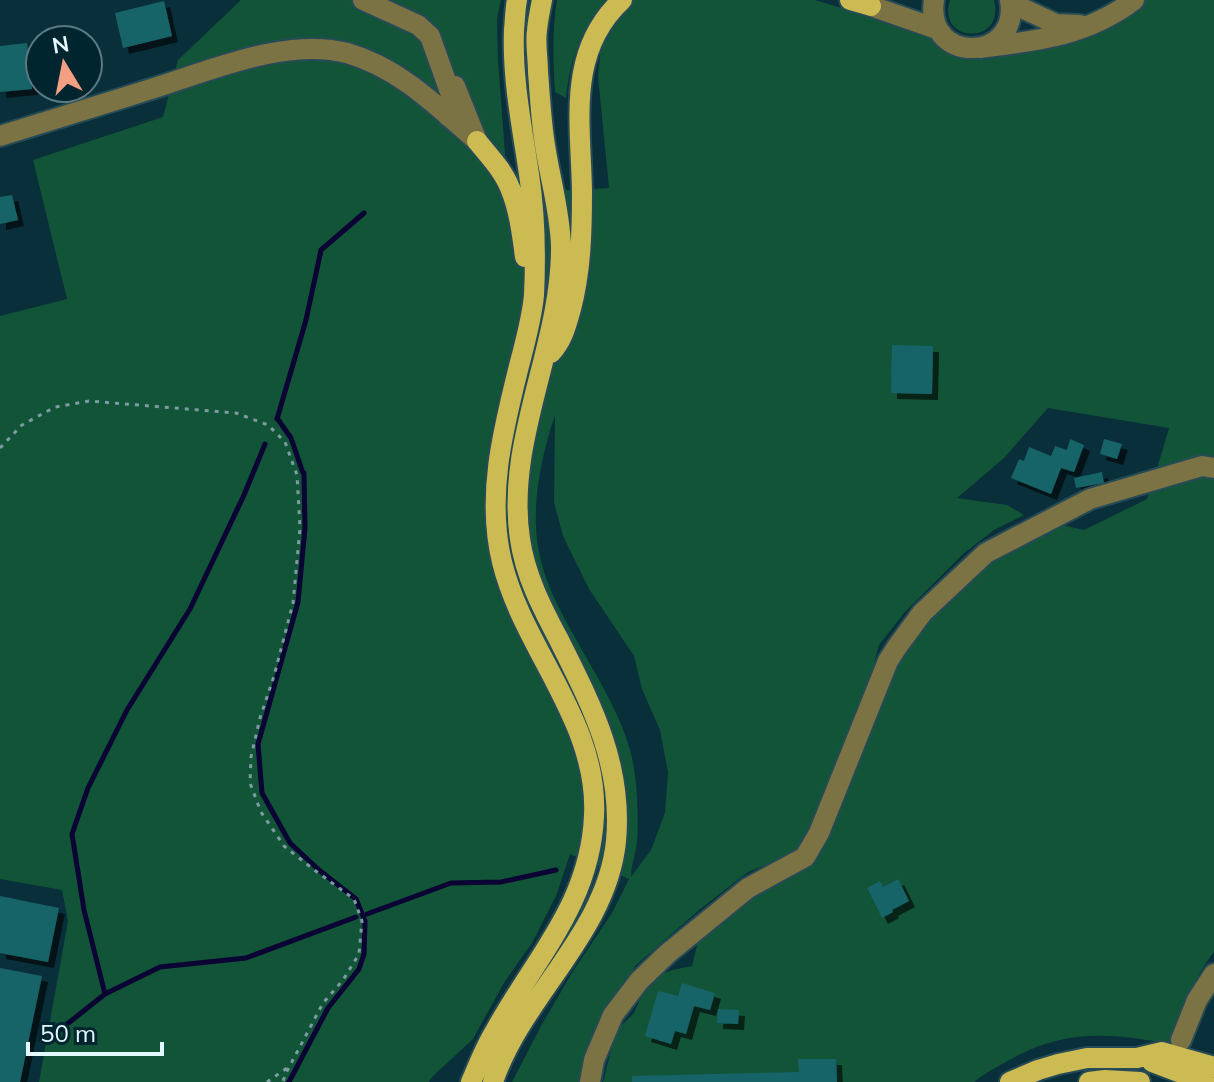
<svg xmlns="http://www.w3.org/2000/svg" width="1214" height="1082" font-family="Mulish,sans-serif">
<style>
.green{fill:#115437;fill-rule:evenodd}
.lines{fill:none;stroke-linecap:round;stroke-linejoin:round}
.stream{stroke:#0b0333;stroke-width:5}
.building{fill:#176367;filter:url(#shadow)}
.minor-casing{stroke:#274b56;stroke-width:24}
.tertiary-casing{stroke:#274b56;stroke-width:24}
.primary-casing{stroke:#274b56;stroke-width:24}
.path{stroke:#7e9ba4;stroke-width:3;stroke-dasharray:4 6;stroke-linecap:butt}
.minor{stroke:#7b7343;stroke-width:20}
.tertiary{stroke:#7b7343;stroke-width:20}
.primary{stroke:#ccba52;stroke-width:20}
</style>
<defs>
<filter id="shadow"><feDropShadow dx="6" dy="6" stdDeviation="0" flood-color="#0009"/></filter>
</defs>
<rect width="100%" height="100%" fill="#082f3a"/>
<path class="green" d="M241 0H501L497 19 498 61 508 193 609 188 598 76 601 47 613 22 632 0H815L928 34 938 44 956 53 1145 0H1214V462L1156 472 1169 428 1048 408 1004 458 957 498 1007 505 1024 515 994 530 963 554 905 612 879 645 870 679 840 770 797 853 748 872 699 910 635 966 626 983 610 1001 590 1043 581 1082H512L541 1026 573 971 612 913 629 879 570 854 556 896 532 943 505 981 473 1039 432 1077 429 1082H39L68 921 62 890 0 879V316L67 299 33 160 163 117 178 60ZM555 415 554 502 563 536 589 589 634 656 642 689 660 730 668 772 665 813 651 850 631 877C631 865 636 853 637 841 639 816 637 774 630 750 621 717 603 687 586 657 568 624 546 590 539 552 530 508 541 457 555 415Z
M557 0H608C581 31 570 58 566 98L555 92C553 60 552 31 557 0Z
M950 0H994C1006 46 936 44 950 0Z
M1202 472 1214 475V952C1193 979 1181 1011 1169 1044 1108 1032 1061 1029 1006 1062 995 1068 984 1074 974 1082H603L616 1031 634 1013 649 979 672 970 692 966 698 941 757 891 817 855 858 762 867 731 899 661 917 632 974 570 1055 523 1084 530 1147 499 1150 487Z"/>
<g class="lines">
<path class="stream" d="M277 418 291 438 303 473
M277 419 306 320 321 250 364 213
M367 914 451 883 501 882 556 870
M105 994 84 910 72 834 88 788 127 710 190 609 244 495 265 444
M52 1036 105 994 160 967 246 958 356 917
M289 1082 328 1008 359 969 364 954 365 921 356 899 319 870 290 843 262 793 258 744 298 602 305 528 304 473"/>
</g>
<path class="building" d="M164 1 172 36 123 48 115 13Z
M27 43 32 89 0 92V46Z
M12 195 18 220 0 224V197Z
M892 345 933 346 932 394 891 393Z
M1070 439 1084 445 1074 472 1061 468 1051 494 1011 478 1019 459 1024 461 1029 447 1051 456 1055 446 1067 450Z
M1104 439 1122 444 1117 459 1100 454Z
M1102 472 1104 483 1076 488 1074 478Z
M898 879 909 901 892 910 893 912 882 918 867 888 880 881 883 887Z
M0 896 59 908 48 962 0 953Z
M0 968 42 976 20 1082H0Z
M682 983 715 993 710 1010 694 1006 686 1034 675 1031 671 1044 645 1036 658 991 678 996Z
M718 1009 739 1010 738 1024 717 1023Z
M798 1059H836L837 1082H632V1076L799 1072Z"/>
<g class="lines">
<defs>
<path id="minor" d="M363 0 418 25 430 36 451 95V106L448 116
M455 86 477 141
M590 1082 594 1060 613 1015 639 981 667 954 748 888 805 857 819 833 888 661 897 647 922 613 986 553 1090 499 1202 466 1214 468"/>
<path id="tertiary" d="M862 0 871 6 937 29
M934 0C924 65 1021 63 1010 0
M1011 3 1056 24 1080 25
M980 48C1036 41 1087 36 1134 0
M0 136C51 120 101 105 151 89 209 71 287 37 347 53 398 67 438 107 477 141
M1181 1040 1197 1000 1214 974"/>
<path id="primary" d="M850 0 871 6
M477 141C489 156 503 170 510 188 519 209 522 234 525 257
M551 353C563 340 566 326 571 309 581 271 582 232 582 192 581 123 566 52 622 0
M1152 1062 1205 1082
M471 1082C478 1066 485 1048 494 1033 534 959 590 905 594 816 599 722 523 649 502 562 486 496 503 430 519 366 525 343 532 318 534 295 536 254 535 214 529 174 522 126 512 79 514 30 515 20 515 10 517 0
M493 1082C522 996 607 933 616 841 623 765 592 706 559 640 542 608 525 575 520 539 505 440 562 345 561 246 560 211 550 179 545 145 541 121 540 96 538 72 538 58 535 43 537 30 538 20 540 10 542 0
M1010 1082 1038 1070 1058 1064 1087 1058H1137L1162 1052 1214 1067
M1089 1082 1105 1080 1140 1082"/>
</defs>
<use href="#minor" class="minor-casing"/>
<use href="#tertiary" class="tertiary-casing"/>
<use href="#primary" class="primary-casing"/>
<path class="path" d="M0 448 22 425 55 407 89 401 236 413 268 425 285 442 297 475 300 528 293 603 274 676 260 718 251 757 250 783 261 812 284 846 313 869 354 899 362 921 359 954 343 980 323 1003 285 1075 283 1082
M267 1082 287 1068"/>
<use href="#minor" class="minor"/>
<use href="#tertiary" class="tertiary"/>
<use href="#primary" class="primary"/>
</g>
<g transform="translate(64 64) rotate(350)"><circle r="38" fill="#00252f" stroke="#5b7982" stroke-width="2"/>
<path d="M0-6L14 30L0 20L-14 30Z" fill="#f39f83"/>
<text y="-12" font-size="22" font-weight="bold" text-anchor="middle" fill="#e4f8ff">N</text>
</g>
<path d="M28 1042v12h134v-12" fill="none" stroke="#e4f8ff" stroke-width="4"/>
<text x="40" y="1042" font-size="24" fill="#e4f8ff" stroke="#00252f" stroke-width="6" paint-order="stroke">50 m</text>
</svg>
